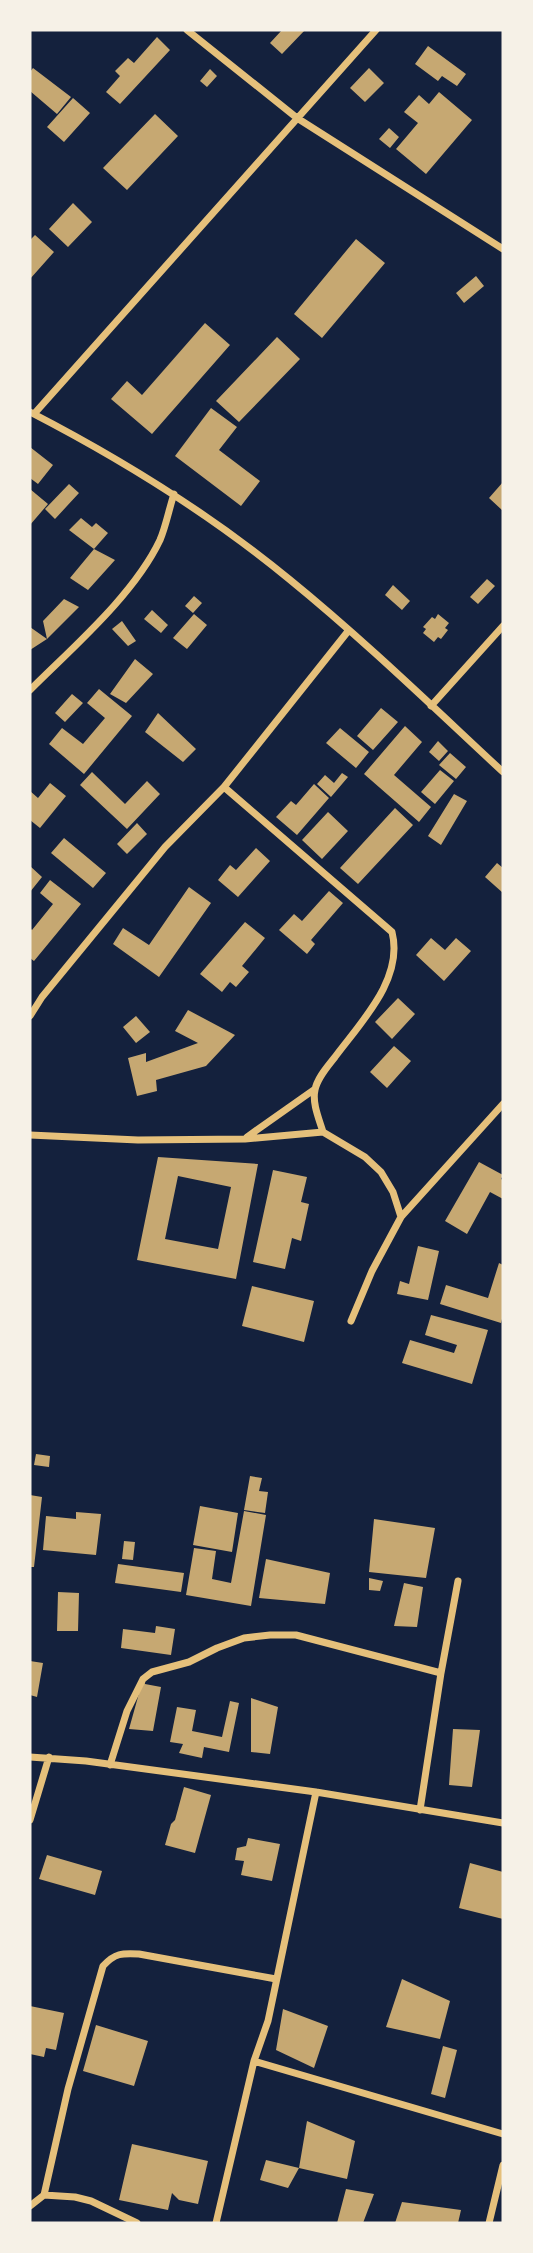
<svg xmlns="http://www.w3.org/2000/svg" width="533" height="2253" font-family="'PT Serif',serif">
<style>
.building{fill:#c6a872;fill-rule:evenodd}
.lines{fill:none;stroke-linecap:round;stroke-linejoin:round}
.minor{stroke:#e5c07b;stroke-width:7}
</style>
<rect width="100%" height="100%" fill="#14213d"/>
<path class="building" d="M282 30H305L282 54 270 43Z
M157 37 170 50 120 104 106 92 120 76 115 71 128 58 134 63Z
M428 46 466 74 457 86 442 76 438 81 415 64Z
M33 68 71 97 57 114 30 91V72Z
M369 68 384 83 365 102 350 88Z
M210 69 217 76 207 87 200 81Z
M439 92 472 120 426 174 396 149 418 123 404 112 419 95 429 104Z
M73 98 90 113 64 142 47 127Z
M155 114 178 136 127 190 103 168Z
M389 128 399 137 390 148 379 139Z
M73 203 92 222 68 247 49 229Z
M35 235 54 252 30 279V240Z
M356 239 385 263 322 338 294 314Z
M476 276 484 286 464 303 456 293Z
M205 323 230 345 152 434 111 399 127 381 142 395Z
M277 337 300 359 239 422 216 401Z
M211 408 237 427 219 450 260 481 241 506 175 456Z
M30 447 53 465 38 484 30 478Z
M503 482V511L489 498Z
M69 484 79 493 55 519 45 509Z
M30 489 48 504 30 525Z
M81 518 92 527 96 523 108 533 94 549 69 530Z
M94 549 115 560 88 590 70 578Z
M487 579 495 586 478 604 470 597Z
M393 585 410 601 402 610 385 595Z
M194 596 202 603 193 613 185 606Z
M64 599 79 607 47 639 30 650V627L47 639 43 621Z
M152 610 168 625 161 633 144 619Z
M194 614 207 625 187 649 173 638Z
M438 614 449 623 445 628 448 630 441 639 438 637 434 642 423 633 426 629 423 627 432 617 435 619Z
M122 621 136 641 128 646 112 629Z
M135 659 153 674 126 703 110 694Z
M99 689 132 716 84 774 49 744 62 728 83 744 105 718 87 703Z
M72 694 83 703 65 722 55 713Z
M381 708 398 722 373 750 357 736Z
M158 713 196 749 183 762 145 732Z
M405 726 422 742 394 775 431 807 419 822 364 774Z
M340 728 369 752 356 768 326 743Z
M438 741 448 751 439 761 429 752Z
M450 753 466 767 456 779 439 765Z
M440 770 454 781 435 804 421 792Z
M92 772 125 804 147 781 160 794 127 829 80 785Z
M342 773 348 777 331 797 317 784 325 775 334 783Z
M50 783 66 796 40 828 30 820V791L38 798Z
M314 784 329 798 297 835 276 817 291 801 296 805Z
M454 794 467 801 441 845 428 836Z
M395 808 413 825 358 884 340 868Z
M328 812 348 831 322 859 302 840Z
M137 823 147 834 127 854 117 844Z
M64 838 106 873 93 888 51 853Z
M256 848 270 861 238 897 218 880 230 865 236 870Z
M497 863 503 868V893L485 877Z
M30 866 42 877 30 892Z
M50 880 81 904 34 961 30 958V928L32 930 53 904 40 893Z
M189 887 211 903 159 977 113 944 123 928 149 945Z
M329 891 343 903 311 940 315 944 307 954 279 930 294 914 302 921Z
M245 922 265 938 242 966 249 972 236 987 230 982 222 992 200 974Z
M431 938 445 950 456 938 471 951 444 981 416 955Z
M398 998 415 1014 392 1039 375 1022Z
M188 1010 235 1035 206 1066 156 1080 157 1091 137 1096 128 1058 146 1053V1062L198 1043 175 1031Z
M136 1016 150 1032 136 1043 123 1027Z
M394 1046 411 1061 387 1088 370 1072Z
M158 1157 258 1164 236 1279 137 1260ZM178 1176 231 1187 218 1249 165 1239Z
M479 1162 503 1175 501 1179 503 1180V1199L490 1192 467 1234 445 1221Z
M273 1170 307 1177 301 1202 309 1204 301 1241 292 1238 285 1269 253 1262Z
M418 1246 439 1251 428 1300 397 1294 400 1281 409 1284Z
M499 1263 503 1265V1315L501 1323 440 1304 446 1285 488 1298Z
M252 1286 314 1301 304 1342 242 1326Z
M431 1315 488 1330 472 1384 402 1363 410 1340 454 1353 457 1345 425 1335Z
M36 1454 50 1456 49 1467 34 1465Z
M250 1476 262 1478 259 1491 268 1492 265 1513 244 1510Z
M30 1495 42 1497 34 1567H30Z
M200 1506 238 1513 232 1552 193 1545Z
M244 1511 266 1515 251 1606 186 1595 194 1548 216 1551 212 1579 231 1583Z
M76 1512 101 1514 96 1555 43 1550 46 1516 76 1519Z
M374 1519 435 1528 426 1578 369 1572Z
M124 1541 135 1542 133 1560 122 1559Z
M266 1559 330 1573 325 1604 259 1598Z
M118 1564 184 1573 181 1592 115 1583Z
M369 1578 383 1581 380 1591 369 1590Z
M404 1583 423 1587 417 1627 394 1626Z
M58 1592 79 1593 78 1631H57Z
M156 1626 175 1629 171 1655 121 1648 123 1629 155 1633Z
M30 1661 43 1663 37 1697 30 1695Z
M143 1679 145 1684 161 1687 153 1731 129 1729Z
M251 1698 278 1707 270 1754 251 1752Z
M230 1701 239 1703 229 1752 204 1747 202 1758 179 1753 183 1744 170 1742 177 1707 196 1710 192 1731 222 1737Z
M453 1729 480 1730 472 1787 449 1785Z
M184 1787 211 1795 195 1853 165 1845 171 1824 175 1820Z
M248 1838 280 1844 272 1881 241 1875 244 1861 235 1860 237 1848 246 1846Z
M47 1855 102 1871 95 1895 39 1879Z
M470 1863 503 1872V1919L459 1908Z
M402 1979 450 2001 440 2039 386 2027Z
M30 2006 64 2013 56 2050 46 2048 44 2057 30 2054Z
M283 2009 328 2026 314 2068 276 2050Z
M96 2025 148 2041 134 2086 83 2071Z
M443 2046 457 2050 445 2098 431 2094Z
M307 2121 355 2141 347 2179 299 2168 288 2188 260 2180 266 2160 299 2168Z
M132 2144 208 2161 198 2204 179 2200 172 2193 168 2210 119 2200Z
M346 2189 374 2194 363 2223H337Z
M402 2202 461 2210 458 2223H395Z"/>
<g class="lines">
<path class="minor" d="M187 30 297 118 503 249
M30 412C121 459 210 514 289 579 364 640 433 707 503 772
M34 414 376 30
M30 690C72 648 134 595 160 540 166 526 169 509 174 494
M431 706 503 626
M224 787 392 932C404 979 361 1022 335 1057 328 1066 317 1078 315 1090 312 1103 319 1119 323 1132
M30 1016 42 997 165 847 224 787 349 630
M30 1135 138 1140 245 1139 323 1132 365 1157 381 1172 393 1192 401 1217
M247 1137 315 1089
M351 1321 372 1271 401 1217 503 1104
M30 1757 86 1761 316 1792 503 1823
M110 1765 127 1711 143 1679 152 1672 189 1662 217 1648 244 1638 270 1635H296L441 1673
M420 1810 441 1673 458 1581
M30 1820 49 1757
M254 2061 503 2134
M44 2195 75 2197 91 2201 137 2223
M30 2206 44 2195 68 2089 103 1966C115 1953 122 1953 139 1954L276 1979
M216 2223 254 2061 268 2021 316 1792
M489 2223 503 2165"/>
</g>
<rect width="533" height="2253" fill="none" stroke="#f6f1e7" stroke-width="63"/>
</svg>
